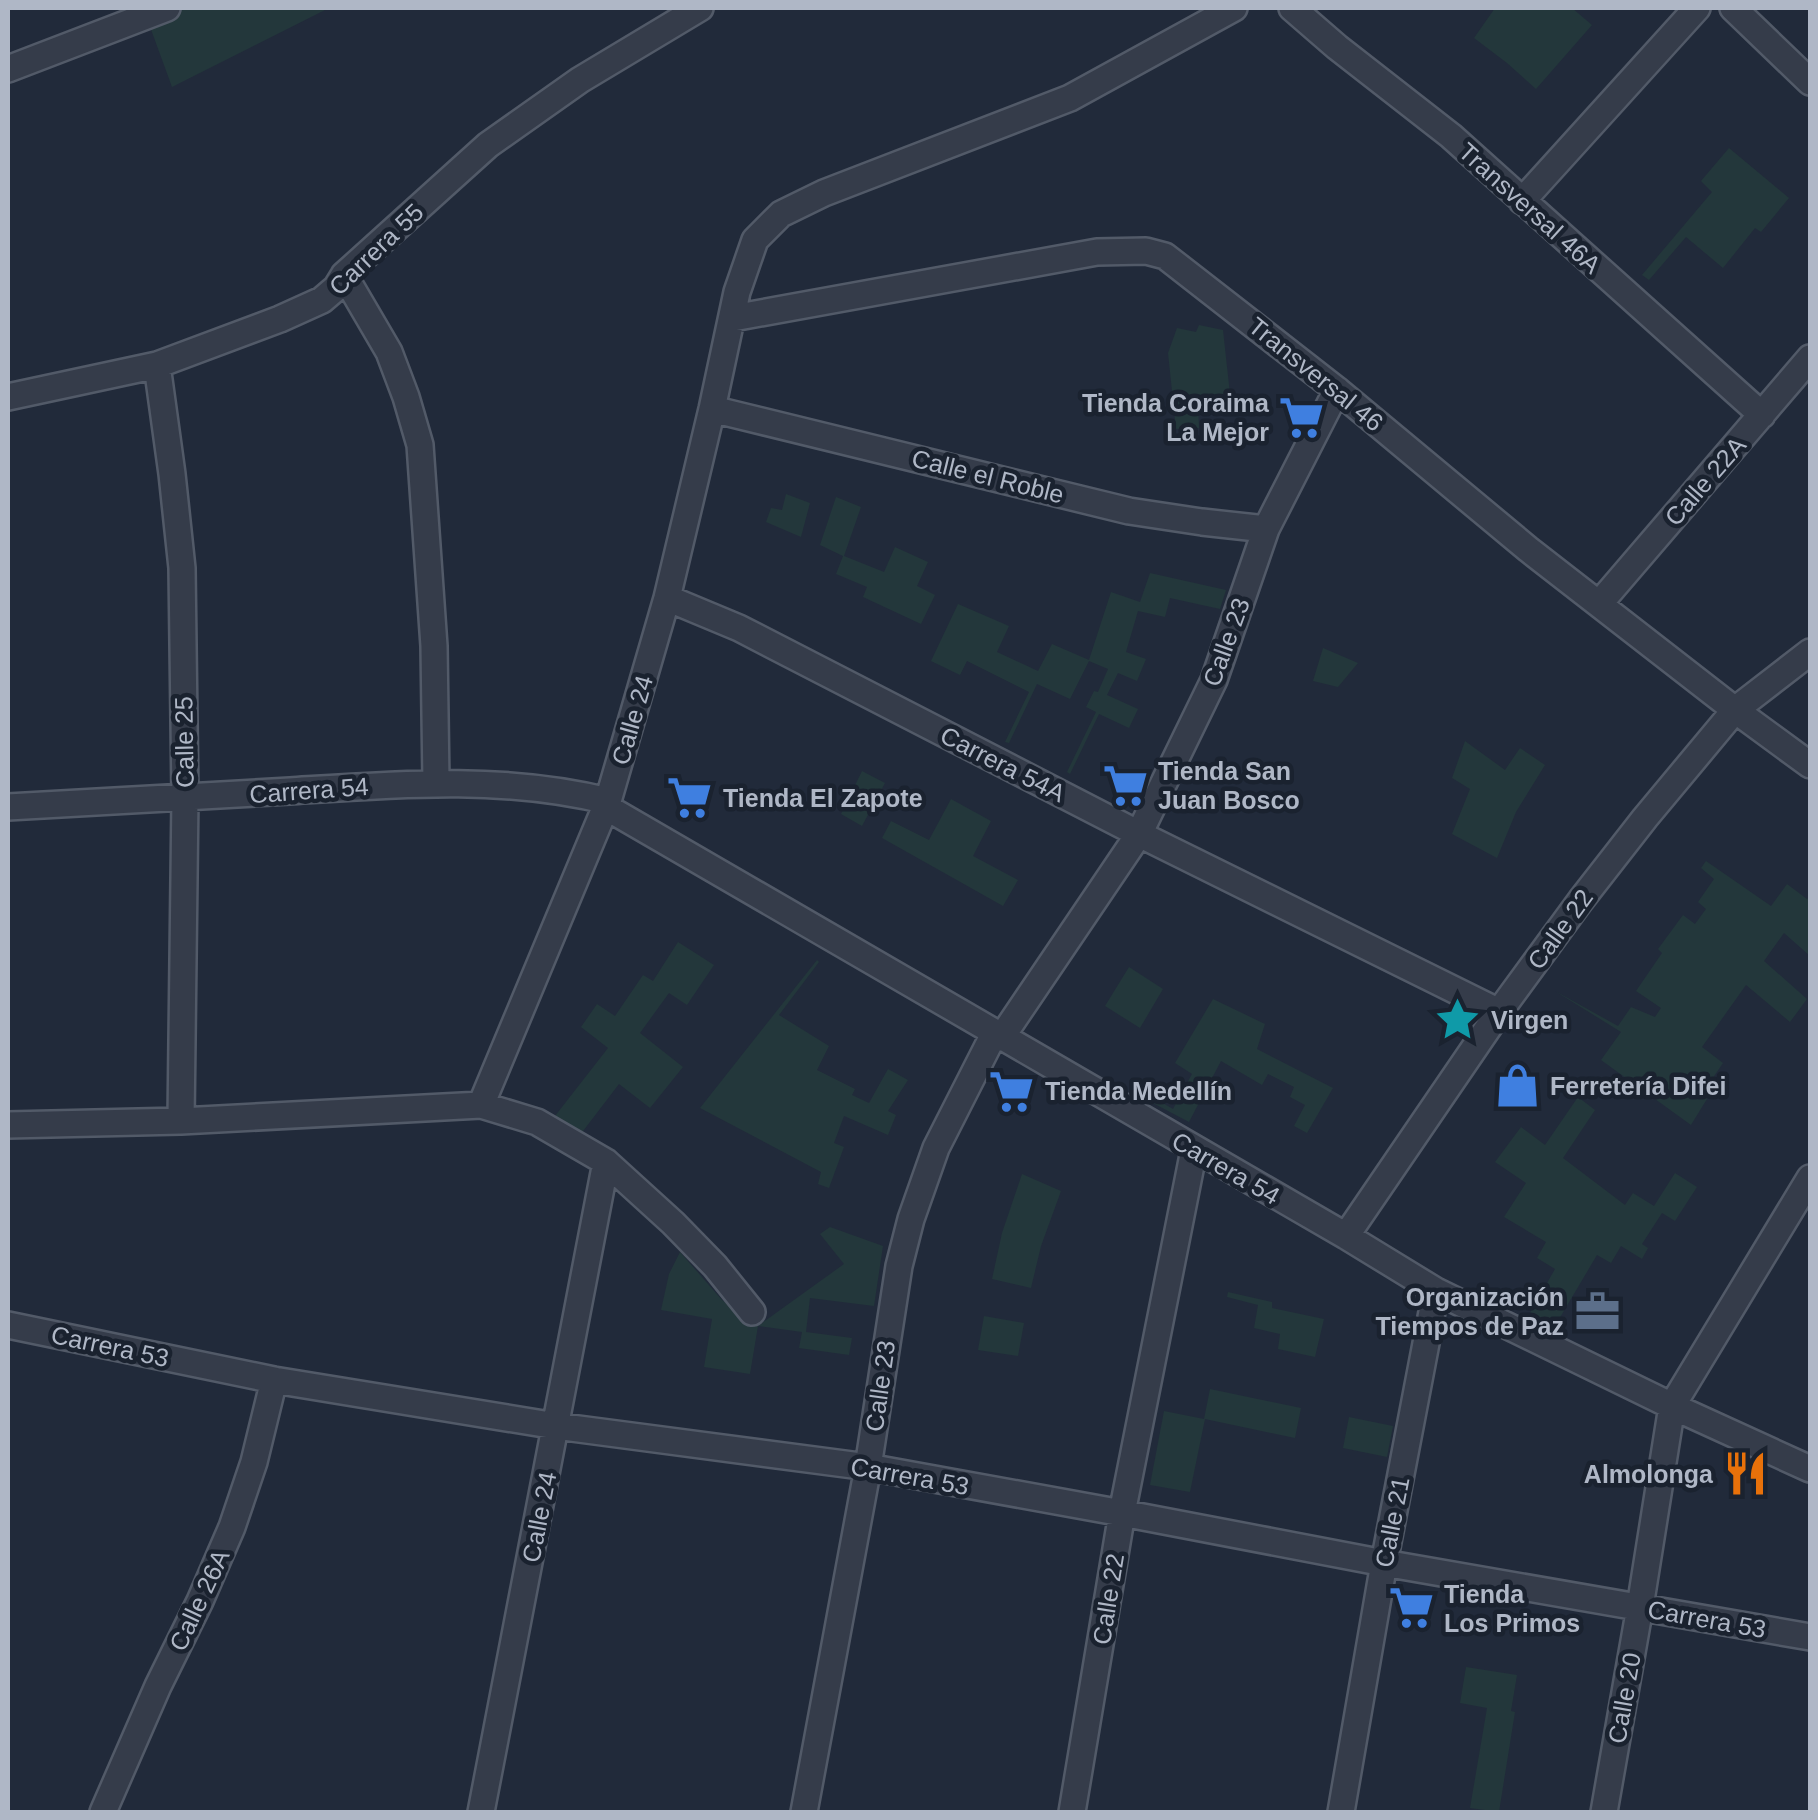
<svg xmlns="http://www.w3.org/2000/svg" width="1818" height="1820" font-family="Arial,sans-serif">
<style>
.green{fill:#23373b}
.lines{fill:none;stroke-linecap:round;stroke-linejoin:round}
.minor-casing{stroke:#525a68;stroke-width:30}
.minor{stroke:#353c4a;stroke-width:25}
.labels{text-anchor:middle;stroke-width:9;stroke-linejoin:round;paint-order:stroke}
.street-label{font-size:25px;fill:#afb7c6;stroke:#1a222f}
.poi-label{font-size:25px;font-weight:bold;fill:#afb7c6;stroke:#1a222f;text-anchor:start}
</style>
<rect width="100%" height="100%" fill="#212a3a"/>
<path class="green" d="M187 8H324L325 10 172 87 149 24Z
M1495 8H1572L1592 25 1536 89 1507 63 1474 38Z
M1729 148 1789 198 1761 232 1755 228 1723 268 1686 237 1649 280 1642 275 1712 192 1701 181Z
M1199 325 1223 330 1231 403 1198 407 1199 428 1176 429 1168 353 1177 328 1196 332Z
M786 494 810 503 801 537 766 522 771 508 782 510Z
M836 497 861 507 844 556 884 572 895 547 928 562 917 586 935 595 921 624 863 597 867 587 836 574 843 556 820 545Z
M1150 573 1226 590 1220 609 1170 598 1165 617 1138 611 1126 652 1146 659 1137 681 1118 673 1107 695 1138 709 1129 728 1099 714 1070 774 1067 772 1096 712 1086 707 1094 691 1098 692 1108 669 1089 661 1070 699 1037 684 1009 743 1005 742 1029 692 967 661 960 675 931 661 958 604 1009 626 997 652 1038 671 1052 644 1089 660 1111 592 1140 602Z
M1323 648 1358 663 1338 687 1313 681Z
M1465 741 1505 770 1520 748 1545 765 1516 812 1497 858 1452 834 1470 789 1452 778Z
M862 771 885 783 862 826 841 814Z
M951 799 991 821 973 856 1018 880 1003 906 882 838 891 821 929 840Z
M1706 861 1771 906 1787 884 1807 899 1810 896V956L1784 933 1764 961 1807 999 1790 1022 1746 985 1702 1047 1723 1063 1702 1094 1707 1099 1691 1125 1601 1060 1621 1032 1555 991 1618 1026 1631 1007 1655 1017 1661 1008 1636 991 1662 953 1658 949 1683 915 1695 924 1706 909 1698 902 1714 879 1701 868Z
M678 942 714 965 687 1005 669 993 640 1033 683 1067 650 1108 619 1084 580 1135 555 1116 608 1048 581 1027 597 1004 615 1016 643 975 653 981Z
M817 960 819 962 779 1015 829 1046 817 1070 855 1089 852 1095 869 1103 888 1069 908 1080 888 1111 896 1115 888 1135 844 1116 834 1143 844 1147 829 1188 818 1184 821 1172 700 1108Z
M1129 967 1163 989 1140 1028 1105 1006Z
M1213 999 1265 1024 1257 1049 1333 1088 1307 1133 1294 1126 1305 1105 1290 1097 1294 1087 1268 1074 1262 1085 1221 1061 1189 1122 1151 1102 1154 1098 1173 1109 1192 1074 1175 1063Z
M1578 1097 1595 1110 1563 1158 1625 1205 1633 1193 1654 1206 1675 1173 1697 1187 1675 1221 1662 1213 1642 1244 1648 1248 1642 1259 1621 1246 1611 1263 1597 1255 1552 1331 1527 1318 1555 1269 1537 1258 1546 1242 1504 1217 1526 1183 1495 1162 1521 1127 1545 1145Z
M1022 1174 1061 1191 1041 1246 1031 1288 992 1279 1002 1233Z
M830 1227 883 1246 874 1306 810 1298 806 1332 852 1338 849 1355 799 1348 802 1332 758 1326 750 1374 704 1367 712 1319 661 1310 669 1274 680 1252 722 1300 758 1326 844 1264 820 1234Z
M1228 1292 1272 1302V1308L1324 1319 1315 1357 1278 1349 1280 1334 1254 1328 1258 1305 1227 1297Z
M984 1316 1024 1323 1018 1356 978 1350Z
M1210 1389 1301 1408 1295 1438 1205 1419 1190 1492 1150 1485 1164 1411 1204 1419Z
M1349 1417 1393 1426 1387 1457 1343 1448Z
M1466 1667 1517 1675 1511 1711 1515 1712 1499 1812 1470 1808 1487 1708 1460 1703Z"/>
<g class="lines">
<defs>
<path id="minor" d="M1292 8 1337 47 1451 136 1762 415
M1733 8 1810 82
M8 69 167 8
M1522 201 1697 8
M344 275 389 352 406 397 420 445 434 646 436 782
M733 318 1097 252 1146 251 1165 256 1337 390 1528 549 1735 710 1810 765
M157 365 172 474 182 568 185 797 181 1121
M8 397 157 365 280 319 322 300 336 288 344 275 488 145 580 80 700 8
M712 409 1129 511 1202 522 1266 529
M667 598 739 628 1139 834 1499 1012
M1599 604 1810 358
M8 807C102 802 196 797 290 791 397 784 503 775 608 801
M606 807 1346 1236 1436 1291 1672 1406 1810 1469
M1001 1038 1139 834 1214 680 1266 529 1337 390
M481 1105 608 801 667 598 712 409 737 292 755 240 781 214 824 193 1070 98 1234 8
M8 1125 181 1121 481 1105 537 1122 606 1162 673 1223 715 1266 752 1312
M1346 1236 1499 1012 1581 900 1645 818 1735 710 1810 652
M8 1325 274 1380 556 1426 868 1467 1122 1513 1384 1563 1810 1637
M103 1812 158 1686 200 1601 232 1527 254 1462 274 1380
M481 1812 606 1162
M804 1812 868 1467 899 1266 911 1219 936 1148 994 1034
M1072 1812 1122 1513 1194 1150
M1341 1812 1384 1563 1436 1291
M1604 1812 1640 1607 1672 1406 1810 1178"/>
</defs>
<use href="#minor" class="minor-casing"/>
<use href="#minor" class="minor"/>
</g>
<defs>
<symbol id="supermarket-bare" viewBox="-9 -9 18 18"><path d="M-6-5.5h2.5l.6 2H6L4.5 2H-2.5L-4.4-4H-6ZM-1.5 3.2a1.3 1.3 0 1 0 .1 0ZM3 3.2a1.3 1.3 0 1 0 .1 0Z" fill="#3f7fe0" stroke="#1a222f" stroke-width="2.5" paint-order="stroke"/></symbol>
<symbol id="sight-bare" viewBox="-9 -9 18 18"><path d="M0-6L1.8-2.2L6-1.7L2.9 1.2L3.7 5.4L0 3.3L-3.7 5.4L-2.9 1.2L-6-1.7L-1.8-2.2Z" fill="#0f9aa8" stroke="#1a222f" stroke-width="2.5" paint-order="stroke"/></symbol>
<symbol id="shop-bare" viewBox="-9 -9 18 18"><path d="M-5-2.5h2.3a2.7 3.5 0 0 1 5.4 0H5L5.5 6h-11ZM-1.5-2.5h3a1.5 2.3 0 0 0-3 0Z" fill="#3f7fe0" stroke="#1a222f" stroke-width="2.5" paint-order="stroke"/></symbol>
<symbol id="office-bare" viewBox="-9 -9 18 18"><path d="M-6-3h4V-5.5h4V-3h4V5H-6ZM-1-4.5V-3h2v-1.5ZM-6 0V1H6V0Z" fill="#5c6f8a" stroke="#1a222f" stroke-width="2.5" paint-order="stroke"/></symbol>
<symbol id="restaurant-bare" viewBox="-9 -9 18 18"><path d="M-5-6h1v4h1v-4h1v4h1v-4h1v5L-1.5 .5V6h-2V.5L-5-1ZM5-6V6H3V1.5H1.5Q1.5-4 5-6Z" fill="#e8710a" stroke="#1a222f" stroke-width="2.5" paint-order="stroke"/></symbol>
</defs>
<g fill-rule="evenodd">
<use href="#supermarket-bare" x="1270" y="386" width="63" height="63"/>
<use href="#supermarket-bare" x="1094" y="754" width="63" height="63"/>
<use href="#supermarket-bare" x="658" y="766" width="63" height="63"/>
<use href="#sight-bare" x="1426" y="988" width="63" height="63"/>
<use href="#shop-bare" x="1486" y="1054" width="63" height="63"/>
<use href="#supermarket-bare" x="980" y="1060" width="63" height="63"/>
<use href="#office-bare" x="1566" y="1280" width="63" height="63"/>
<use href="#restaurant-bare" x="1714" y="1442" width="63" height="63"/>
<use href="#supermarket-bare" x="1380" y="1576" width="63" height="63"/>
</g>
<g class="labels">
<g class="street-label">
<text transform="translate(1530 208) rotate(42)" y="9">Transversal 46A</text>
<text transform="translate(376 249) rotate(-44)" y="9">Carrera 55</text>
<text transform="translate(1316 374) rotate(39)" y="9">Transversal 46</text>
<text transform="translate(988 476) rotate(14)" y="9">Calle el Roble</text>
<text transform="translate(1705 481) rotate(-49)" y="9">Calle 22A</text>
<text transform="translate(1226 642) rotate(-70)" y="9">Calle 23</text>
<text transform="translate(632 720) rotate(-74)" y="9">Calle 24</text>
<text transform="translate(184 742) rotate(-91)" y="9">Calle 25</text>
<text transform="translate(1003 764) rotate(27)" y="9">Carrera 54A</text>
<text transform="translate(309 790) rotate(-4)" y="9">Carrera 54</text>
<text transform="translate(1560 929) rotate(-54)" y="9">Calle 22</text>
<text transform="translate(1226 1168) rotate(30)" y="9">Carrera 54</text>
<text transform="translate(110 1346) rotate(12)" y="9">Carrera 53</text>
<text transform="translate(880 1386) rotate(-82)" y="9">Calle 23</text>
<text transform="translate(910 1476) rotate(10)" y="9">Carrera 53</text>
<text transform="translate(539 1517) rotate(-79)" y="9">Calle 24</text>
<text transform="translate(1392 1522) rotate(-79)" y="9">Calle 21</text>
<text transform="translate(1108 1599) rotate(-81)" y="9">Calle 22</text>
<text transform="translate(199 1600) rotate(-65)" y="9">Calle 26A</text>
<text transform="translate(1707 1619) rotate(10)" y="9">Carrera 53</text>
<text transform="translate(1624 1698) rotate(-80)" y="9">Calle 20</text>
</g>
<g class="poi-label">
<text x="1269" y="412" text-anchor="end">Tienda Coraima<tspan x="1269" dy="29">La Mejor</tspan></text>
<text x="1158" y="780">Tienda San<tspan x="1158" dy="29">Juan Bosco</tspan></text>
<text x="723" y="807">Tienda El Zapote</text>
<text x="1491" y="1029">Virgen</text>
<text x="1550" y="1095">Ferretería Difei</text>
<text x="1045" y="1100">Tienda Medellín</text>
<text x="1564" y="1306" text-anchor="end">Organización<tspan x="1564" dy="29">Tiempos de Paz</tspan></text>
<text x="1713" y="1483" text-anchor="end">Almolonga</text>
<text x="1444" y="1603">Tienda<tspan x="1444" dy="29">Los Primos</tspan></text>
</g>
</g>
<rect width="1818" height="1820" fill="none" stroke="#afb7c6" stroke-width="20"/>
</svg>
